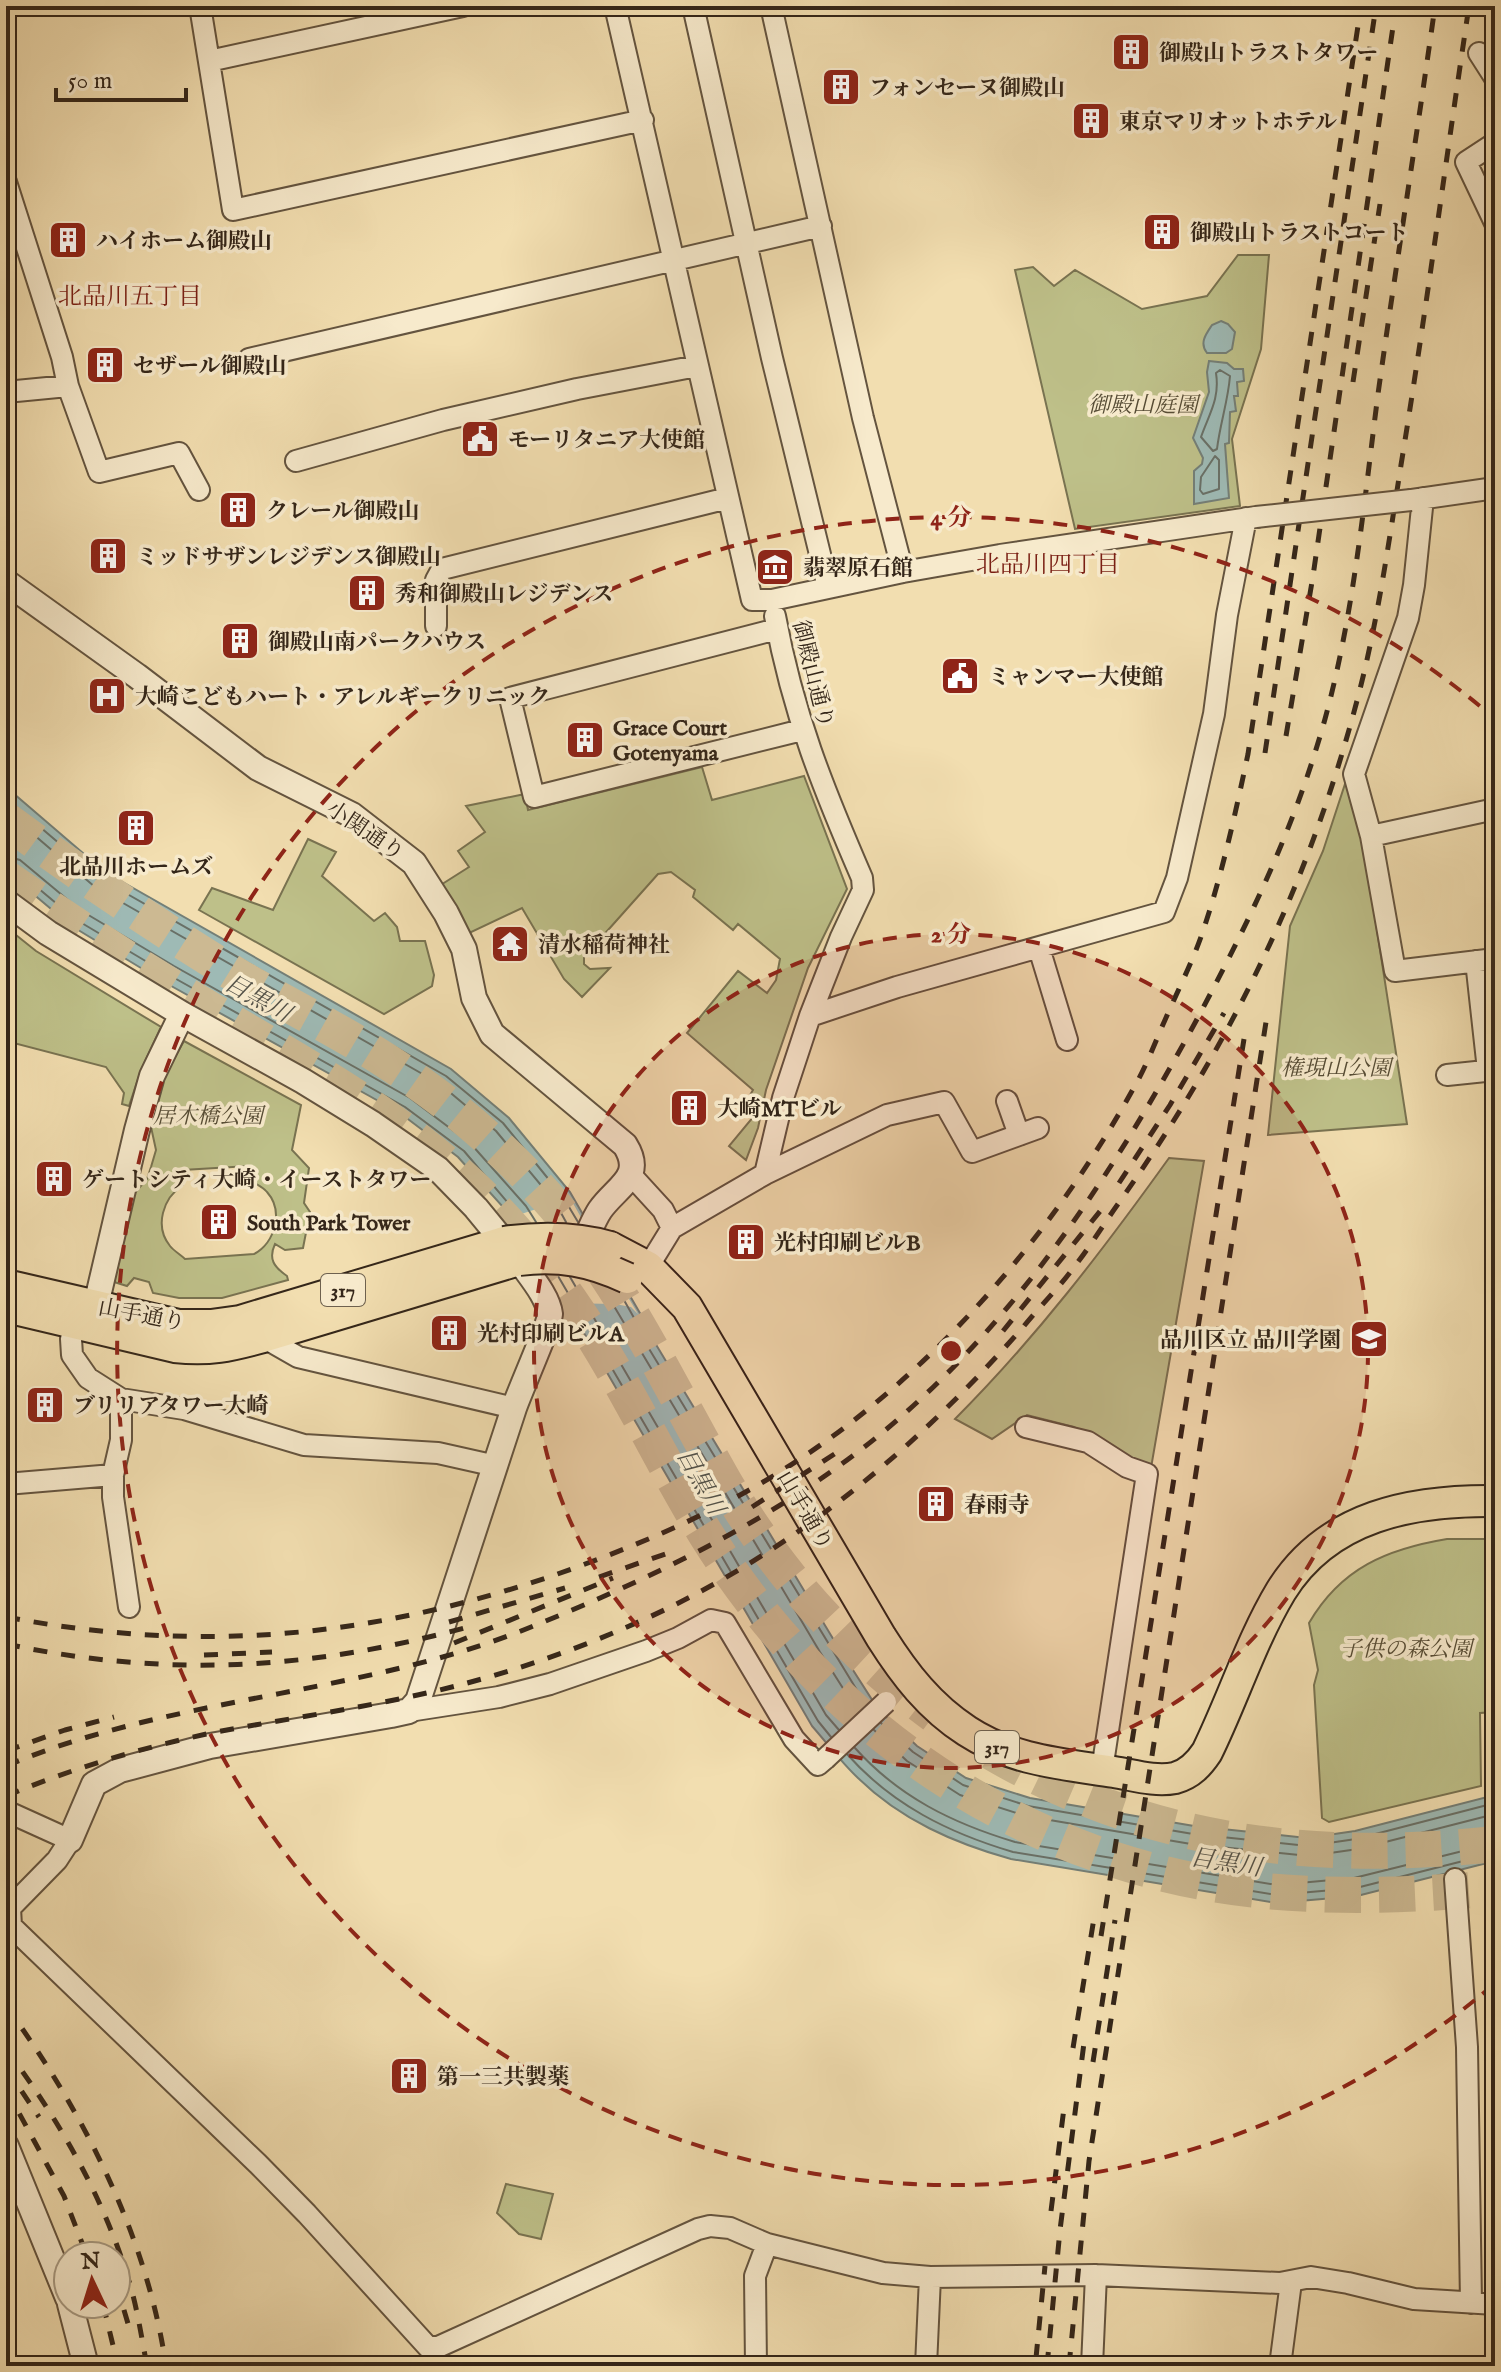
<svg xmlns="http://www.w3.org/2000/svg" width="1501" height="2372" font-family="'IM FELL English','Noto Serif JP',serif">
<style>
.green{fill:#bec089;stroke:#797351;stroke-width:2;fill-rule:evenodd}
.water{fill:#9ebab5;stroke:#747f77;stroke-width:2}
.pier{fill:#f2deb0}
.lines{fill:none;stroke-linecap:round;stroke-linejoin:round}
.shore{stroke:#697067;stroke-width:2}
.motorway-tunnel{stroke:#ccb992;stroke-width:36;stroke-dasharray:36 18;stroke-linecap:butt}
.minor-casing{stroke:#64543f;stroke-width:24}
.tertiary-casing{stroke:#64543f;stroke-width:28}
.primary-casing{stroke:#342619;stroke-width:34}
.minor{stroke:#f7eacc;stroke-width:20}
.tertiary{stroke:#f7eacc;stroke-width:24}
.primary{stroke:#f2deb0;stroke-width:30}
.rail{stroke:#342619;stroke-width:5;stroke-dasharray:14 14;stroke-linecap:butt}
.minor-bridge-casing{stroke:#64543f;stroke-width:24;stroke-linecap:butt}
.primary-bridge-casing{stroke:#342619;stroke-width:34;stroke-linecap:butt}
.minor-bridge{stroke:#f7eacc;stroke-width:20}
.primary-bridge{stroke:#f2deb0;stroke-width:30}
.ring{fill:none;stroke:#8f2418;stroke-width:4;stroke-dasharray:14 10}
.labels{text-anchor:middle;stroke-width:7;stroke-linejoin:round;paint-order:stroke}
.shield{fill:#f7eacc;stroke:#6e614f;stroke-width:2}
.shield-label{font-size:20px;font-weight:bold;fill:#342619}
.poi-label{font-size:22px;font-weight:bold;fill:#342619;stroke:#f7eacc;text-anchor:start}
.park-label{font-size:22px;font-style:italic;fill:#564c35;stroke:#f7eacc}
.street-label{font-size:22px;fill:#342619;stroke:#f7eacc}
.neighbourhood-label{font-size:24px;fill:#7a1f14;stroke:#f7eacc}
.water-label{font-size:24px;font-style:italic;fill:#545248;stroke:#f7eacc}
.centre{fill:#8f2418;stroke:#f7eacc;stroke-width:4}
.ring-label{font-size:24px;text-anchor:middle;font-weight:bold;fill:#8f2418;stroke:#f7eacc;stroke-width:7;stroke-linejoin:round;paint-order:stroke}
</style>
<rect width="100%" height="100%" fill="#f2deb0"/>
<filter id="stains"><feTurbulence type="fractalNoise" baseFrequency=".0025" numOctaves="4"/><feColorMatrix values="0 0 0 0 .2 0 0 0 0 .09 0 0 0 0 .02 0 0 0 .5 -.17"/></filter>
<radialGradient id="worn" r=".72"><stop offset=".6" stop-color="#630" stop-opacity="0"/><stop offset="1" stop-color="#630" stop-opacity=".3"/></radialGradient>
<path class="green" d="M1238 255H1269L1261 349 1232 439 1240 506 1075 529 1015 270 1033 267 1054 286 1075 270 1142 309 1207 296Z
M702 767 712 800 804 776 847 889 808 968 766 1090 758 1128 746 1160 729 1146 754 1116 750 1111 753 1107 749 1103 753 1098 750 1095 753 1090 687 1033 738 971 767 993 776 980 780 959 738 924 733 930 693 897 695 890 671 872 658 874 584 957V964L590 969 610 968 582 997 564 979 522 908 465 935 436 888 469 867 458 851 485 832 466 806 525 794 528 810Z
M1346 781 1351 788 1365 853 1407 1124 1268 1135 1290 926 1323 851Z
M308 839 336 852 322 876 374 921 385 913 397 927 400 941H425L434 975 432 986 384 1014 199 910 212 888 273 910Z
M6 927 36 951 161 1027 141 1070 129 1106 122 1104 124 1093 106 1067 6 1041Z
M184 1041 301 1105 292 1150 309 1168 304 1203 310 1212 303 1248 285 1250 275 1244C268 1259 274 1267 287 1276L288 1280 222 1298H179L153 1293 149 1282 134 1278 127 1286 111 1281 132 1196 147 1179 151 1167 156 1150 151 1127 165 1075ZM249 1166 251 1181C256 1184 263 1187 267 1192 284 1211 275 1243 254 1254L185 1259C181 1255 174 1251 170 1246 154 1226 163 1198 183 1185V1170Z
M1169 1158 1204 1161 1151 1468 1123 1458 1074 1427 1027 1415 992 1439 955 1419C1035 1339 1103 1250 1169 1158Z
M1447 1539H1495V1712L1480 1713 1481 1786 1329 1822 1322 1818 1314 1685 1318 1670 1309 1623C1341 1568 1387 1549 1447 1539Z
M506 2184 553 2194 541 2239 519 2234 497 2213Z"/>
<path class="water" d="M1221 321 1228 324 1235 332 1232 349 1226 353H1207C1199 343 1206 334 1212 325Z
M1209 361 1227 363 1234 369H1243L1244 381 1237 382 1238 396H1234L1236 411 1230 412 1229 443 1225 444 1229 498 1194 504V471L1202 464 1203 458 1193 438 1209 392 1207 372Z
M6 787 105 872 451 1069 509 1118 570 1192 648 1327 646 1328 835 1642 878 1709 917 1746 966 1778 1030 1798 1194 1826 1307 1838 1355 1831 1495 1795V1861L1357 1896 1276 1903 1011 1859C954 1843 901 1820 858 1778 841 1762 827 1743 812 1726L587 1338 512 1217 458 1157 400 1113 164 982 70 925 6 871Z"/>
<path class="pier" d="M570 1198 591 1235 638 1314 631 1307 615 1304 562 1303 509 1218Z"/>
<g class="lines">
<path class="shore" d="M1220 370 1230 376C1228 401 1220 424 1217 449L1213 451 1201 437C1209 414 1220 399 1216 373Z
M1215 456 1219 460V489L1203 494 1200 490 1201 477Z
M6 798 101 879 446 1076 503 1123 563 1197 578 1222
M6 811 95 887 440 1084 496 1131 555 1202 566 1222
M6 856 20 860 80 910 174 966 410 1098 471 1144 526 1206 536 1222
M6 866 14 868 75 919 169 975 405 1107 464 1151 525 1223
M558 1276 818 1721 831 1737
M570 1277 826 1715 839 1730
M602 1286 820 1652 858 1712
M620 1293 638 1325 640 1334 866 1705
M881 1723 913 1752 963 1785 1028 1806 1193 1834 1308 1846 1356 1839 1495 1803
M874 1730 907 1761 960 1795 1026 1816 1191 1844 1309 1856 1358 1849 1495 1814
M855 1748C899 1797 952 1823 1015 1842L1277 1885 1354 1878 1495 1843
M847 1754C892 1805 949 1833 1013 1852L1276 1895 1356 1888 1495 1853"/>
<path class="motorway-tunnel" d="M6 820C80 875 158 927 236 975 287 1005 341 1031 391 1064 448 1101 501 1146 546 1196 621 1279 666 1380 721 1476 774 1570 847 1651 934 1715
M6 878C71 923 138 967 206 1007 305 1066 406 1119 488 1202 518 1233 548 1268 573 1305 623 1378 660 1460 707 1536 830 1733 1032 1869 1266 1891 1343 1898 1419 1895 1495 1888
M991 1752C1151 1845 1313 1863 1495 1844"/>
<defs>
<path id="minor" d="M200 6 233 210 643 120
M615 6 752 600H772L903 572 1000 555 1256 517
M693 6 772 358 828 587
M771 6 863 418 903 572
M1479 53 1495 78
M209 61 463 6
M1495 143 1466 162 1495 223
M6 182 62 357 68 386 99 472 179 453 199 490
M249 359 821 226
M6 392 68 386
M296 461 443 420 577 389 697 366
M1423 498 1414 585 1408 618 1354 774 1371 836 1495 809
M1412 500 1495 488
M436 626V580L442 569 728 498
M777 629 510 698 534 797 802 730
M1371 836 1395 971 1495 959
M1039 948 1067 1040
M1476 961 1488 1070
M810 1016 897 987 1164 912 1177 878 1214 714 1227 615 1246 518
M1447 1075 1495 1070
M1007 1101 1019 1135
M765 1174 783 1098 810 1016 841 937 863 890 862 878C823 788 793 714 775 616
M631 1175 663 1210 672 1228
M648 1267 672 1228 765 1174 887 1115 944 1102 972 1152 1038 1128
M83 1317 75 1324 71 1339 72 1355 88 1378 121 1399 184 1409 304 1445 438 1453 496 1466
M263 1337 298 1357 514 1408
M121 1399V1440L113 1475V1497L129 1607
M1026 1427 1088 1442 1127 1467 1147 1474 1102 1770
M6 1484 113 1475
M409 1711 499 1697 550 1684 646 1651 678 1638 711 1620 725 1623 794 1739 818 1765 825 1759
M6 1811 70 1840 57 1860 10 1908 11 1926 258 2164 307 2214 428 2347H438L698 2229 710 2226 730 2228 767 2244 883 2273 930 2277 1096 2275 1280 2283 1311 2277 1348 2283 1414 2299 1495 2304
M1455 1879 1467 2047 1471 2303
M756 2366 755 2276 767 2244
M926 2366 930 2277
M1092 2366 1096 2275
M1280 2366 1291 2282"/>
<path id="tertiary" d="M6 582 137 676 258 768 352 815 414 863 446 913 464 949 474 998 492 1034 625 1145C645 1177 617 1186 600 1210 594 1219 590 1230 585 1240
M6 902 48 933 182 1014 303 1081 373 1124 438 1169 476 1208 504 1242
M96 1305 137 1130 152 1076 182 1014
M70 1840 94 1784 120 1770 210 1746 391 1715 409 1711 418 1701 514 1408C519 1393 550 1323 550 1314 548 1296 529 1275 519 1260
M6 2146 68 2298
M70 2304 86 2366"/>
<path id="primary" d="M610 1247 648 1267 687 1307 881 1637C905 1675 930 1707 967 1731 1011 1760 1063 1764 1114 1772 1133 1775 1155 1782 1175 1778 1190 1774 1199 1764 1207 1752 1233 1699 1251 1641 1281 1591 1328 1515 1413 1500 1495 1501
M6 1285 179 1325H211L240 1321 504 1242
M6 1307 175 1347C209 1351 230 1346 263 1337L519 1260"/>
</defs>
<use href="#minor" class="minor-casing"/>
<use href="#tertiary" class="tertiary-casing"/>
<use href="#primary" class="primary-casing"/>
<use href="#minor" class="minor"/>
<use href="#tertiary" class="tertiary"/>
<use href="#primary" class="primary"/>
<path class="rail" d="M1353 382 1380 204
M1286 736 1313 576 1396 6
M1265 753 1376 6
M1119 1183 1170 1105 1224 1013
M1003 1331 1101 1210
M752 1507 836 1453
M599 1577 671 1552
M6 1617C196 1653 365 1639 549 1577 618 1553 687 1525 751 1489 914 1397 1048 1245 1137 1082 1148 1062 1156 1040 1165 1020 1177 992 1192 963 1202 934 1222 875 1235 815 1248 754L1361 6
M449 1622 565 1588
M454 1643 613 1578
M6 1644C167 1678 310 1670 468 1627
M204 1655 272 1652
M6 1751 65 1730 114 1717
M6 1766C174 1695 362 1696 531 1627 665 1573 805 1505 913 1406 1032 1298 1120 1161 1196 1021 1249 922 1295 827 1325 719 1354 613 1364 502 1378 394 1396 265 1417 135 1435 6
M6 1796C73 1768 144 1747 216 1732 296 1717 377 1706 456 1686 514 1671 572 1651 627 1627 783 1560 913 1453 1024 1326 1040 1306 1059 1288 1074 1267 1090 1247 1103 1225 1118 1204 1231 1044 1310 883 1359 693 1378 619 1389 541 1401 465 1426 312 1446 159 1469 6
M1101 1936 1244 1039
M6 2006C83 2111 147 2236 166 2366
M1073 2048 1094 1918
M6 2049C60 2121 106 2201 131 2288 138 2313 142 2340 147 2366
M1093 2062 1115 1920
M6 2068 39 2117
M6 2089 64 2196 87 2256
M1051 2211 1065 2100
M116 2283 129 2327
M103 2304 118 2366
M1036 2358 1045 2266
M1047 2366 1060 2230 1085 2035
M1069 2366 1089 2161 1266 1022"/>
<defs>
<path id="minor-bridge" d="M1256 517 1411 500
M825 1759 886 1702"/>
<path id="primary-bridge" d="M504 1242C540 1237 575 1237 610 1247
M519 1260C559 1255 591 1261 627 1278"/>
</defs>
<use href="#minor-bridge" class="minor-bridge-casing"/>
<use href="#primary-bridge" class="primary-bridge-casing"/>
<use href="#minor-bridge" class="minor-bridge"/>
<use href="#primary-bridge" class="primary-bridge"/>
</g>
<circle cx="951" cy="1351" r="417" fill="#8f2418" fill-opacity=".12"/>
<g class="ring">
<circle cx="951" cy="1351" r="417"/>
<path d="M1493 1985A834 834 0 1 1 1493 717"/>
</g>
<defs>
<symbol id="building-square" viewBox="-11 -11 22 22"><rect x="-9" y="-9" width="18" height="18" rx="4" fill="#8f2418" stroke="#f7eacc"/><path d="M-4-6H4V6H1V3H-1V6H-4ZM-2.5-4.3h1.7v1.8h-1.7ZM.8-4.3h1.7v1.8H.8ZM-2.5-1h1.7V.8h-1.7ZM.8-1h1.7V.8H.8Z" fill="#fff"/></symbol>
<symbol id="civic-square" viewBox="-11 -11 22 22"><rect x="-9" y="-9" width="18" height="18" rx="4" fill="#8f2418" stroke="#f7eacc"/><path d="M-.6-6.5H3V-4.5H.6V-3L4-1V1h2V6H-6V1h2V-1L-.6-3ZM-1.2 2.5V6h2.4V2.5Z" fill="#fff"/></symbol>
<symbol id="museum-square" viewBox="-11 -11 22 22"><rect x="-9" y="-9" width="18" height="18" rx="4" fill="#8f2418" stroke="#f7eacc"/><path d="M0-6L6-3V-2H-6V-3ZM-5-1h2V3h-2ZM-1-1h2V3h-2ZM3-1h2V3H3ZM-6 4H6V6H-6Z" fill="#fff"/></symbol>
<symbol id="hospital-square" viewBox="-11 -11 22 22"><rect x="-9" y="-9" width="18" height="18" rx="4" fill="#8f2418" stroke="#f7eacc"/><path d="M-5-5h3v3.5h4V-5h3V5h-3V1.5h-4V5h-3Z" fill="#fff"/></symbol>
<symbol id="temple-square" viewBox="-11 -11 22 22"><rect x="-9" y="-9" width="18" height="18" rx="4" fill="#8f2418" stroke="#f7eacc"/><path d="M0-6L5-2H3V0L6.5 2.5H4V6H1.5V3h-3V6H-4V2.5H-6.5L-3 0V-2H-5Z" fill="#fff"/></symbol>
<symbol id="school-square" viewBox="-11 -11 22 22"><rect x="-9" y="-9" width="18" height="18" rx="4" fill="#8f2418" stroke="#f7eacc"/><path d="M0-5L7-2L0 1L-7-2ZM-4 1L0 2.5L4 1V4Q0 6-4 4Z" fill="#fff"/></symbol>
</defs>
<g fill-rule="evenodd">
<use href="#building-square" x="1109" y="30" width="44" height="44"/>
<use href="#building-square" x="819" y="65" width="44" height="44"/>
<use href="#building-square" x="1069" y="99" width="44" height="44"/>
<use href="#building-square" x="1140" y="210" width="44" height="44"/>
<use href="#building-square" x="46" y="218" width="44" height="44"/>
<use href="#building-square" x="83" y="343" width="44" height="44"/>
<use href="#civic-square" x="458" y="417" width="44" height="44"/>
<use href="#building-square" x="216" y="488" width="44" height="44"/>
<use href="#building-square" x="86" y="534" width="44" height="44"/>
<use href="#museum-square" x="753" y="545" width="44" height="44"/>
<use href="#building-square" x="345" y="571" width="44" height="44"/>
<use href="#building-square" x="218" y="619" width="44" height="44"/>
<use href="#civic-square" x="938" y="654" width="44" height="44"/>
<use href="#hospital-square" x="85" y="674" width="44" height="44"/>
<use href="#building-square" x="563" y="718" width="44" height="44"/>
<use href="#building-square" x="114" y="806" width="44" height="44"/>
<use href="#temple-square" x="488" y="922" width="44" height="44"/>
<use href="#building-square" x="667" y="1086" width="44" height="44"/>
<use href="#building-square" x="32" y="1157" width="44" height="44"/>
<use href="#building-square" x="197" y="1200" width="44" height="44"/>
<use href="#building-square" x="724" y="1220" width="44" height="44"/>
<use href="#building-square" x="427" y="1311" width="44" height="44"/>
<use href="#school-square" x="1347" y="1317" width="44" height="44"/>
<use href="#building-square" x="23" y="1383" width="44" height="44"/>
<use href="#building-square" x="914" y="1482" width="44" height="44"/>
<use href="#building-square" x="387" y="2054" width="44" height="44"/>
</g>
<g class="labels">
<g class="shield">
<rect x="321" y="1274" width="44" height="32" rx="6"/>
<rect x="975" y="1731" width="44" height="32" rx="6"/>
</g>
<g class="shield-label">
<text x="343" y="1297">317</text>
<text x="997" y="1754">317</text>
</g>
<g class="poi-label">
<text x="1159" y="60">御殿山トラストタワー</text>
<text x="869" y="95">フォンセーヌ御殿山</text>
<text x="1119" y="129">東京マリオットホテル</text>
<text x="1190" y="240">御殿山トラストコート</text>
<text x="96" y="248">ハイホーム御殿山</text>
<text x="133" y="373">セザール御殿山</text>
<text x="508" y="447">モーリタニア大使館</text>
<text x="266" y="518">クレール御殿山</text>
<text x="136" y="564">ミッドサザンレジデンス御殿山</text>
<text x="803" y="575">翡翠原石館</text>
<text x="395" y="601">秀和御殿山レジデンス</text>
<text x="268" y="649">御殿山南パークハウス</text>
<text x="988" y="684">ミャンマー大使館</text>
<text x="135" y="704">大崎こどもハート・アレルギークリニック</text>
<text x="613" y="735">Grace Court<tspan x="613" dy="25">Gotenyama</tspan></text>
<text x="136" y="874" text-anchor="middle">北品川ホームズ</text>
<text x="538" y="952">清水稲荷神社</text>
<text x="717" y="1116">大崎MTビル</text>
<text x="82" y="1187">ゲートシティ大崎・イーストタワー</text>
<text x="247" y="1230">South Park Tower</text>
<text x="774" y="1250">光村印刷ビルB</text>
<text x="477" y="1341">光村印刷ビルA</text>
<text x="1341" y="1347" text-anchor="end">品川区立 品川学園</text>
<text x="73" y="1413">ブリリアタワー大崎</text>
<text x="964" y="1512">春雨寺</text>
<text x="437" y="2084">第一三共製薬</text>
</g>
<g class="park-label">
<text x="1143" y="412">御殿山庭園</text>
<text x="1336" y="1075">権現山公園</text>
<text x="208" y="1123">居木橋公園</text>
<text x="1406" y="1656">子供の森公園</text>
</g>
<g class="street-label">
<text transform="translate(814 674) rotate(76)" y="8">御殿山通り</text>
<text transform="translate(366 830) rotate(34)" y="8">小関通り</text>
<text transform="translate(142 1314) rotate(11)" y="8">山手通り</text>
<text transform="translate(806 1510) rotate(60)" y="8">山手通り</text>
</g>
<g class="neighbourhood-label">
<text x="130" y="304">北品川五丁目</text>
<text x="1048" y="572">北品川四丁目</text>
</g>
<g class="water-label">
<text transform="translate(258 998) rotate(29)" y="8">目黒川</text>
<text transform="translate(701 1481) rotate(61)" y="8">目黒川</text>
<text transform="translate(1226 1862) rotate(9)" y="8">目黒川</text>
</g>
</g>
<circle cx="951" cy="1351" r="12" class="centre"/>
<g class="ring-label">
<text x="951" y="525">4 分</text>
<text x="951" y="942">2 分</text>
</g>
<rect width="1501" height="2372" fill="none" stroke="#f2deb0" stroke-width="32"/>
<rect x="8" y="8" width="1485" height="2356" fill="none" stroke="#342619" stroke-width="4"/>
<rect x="16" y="16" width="1469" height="2340" fill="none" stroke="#342619" stroke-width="2"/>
<g transform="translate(92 2280) rotate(356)"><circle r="38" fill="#f7eacc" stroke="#a99c84" stroke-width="2"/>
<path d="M0-6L14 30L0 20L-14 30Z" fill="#8f2418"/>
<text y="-12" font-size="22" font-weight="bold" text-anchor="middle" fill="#342619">N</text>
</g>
<path d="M56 88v12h130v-12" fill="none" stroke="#342619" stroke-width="4"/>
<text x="68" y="88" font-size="24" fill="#342619" stroke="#f7eacc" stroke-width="6" paint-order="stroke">50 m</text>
<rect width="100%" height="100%" filter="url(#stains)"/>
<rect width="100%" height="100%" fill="url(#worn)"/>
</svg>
